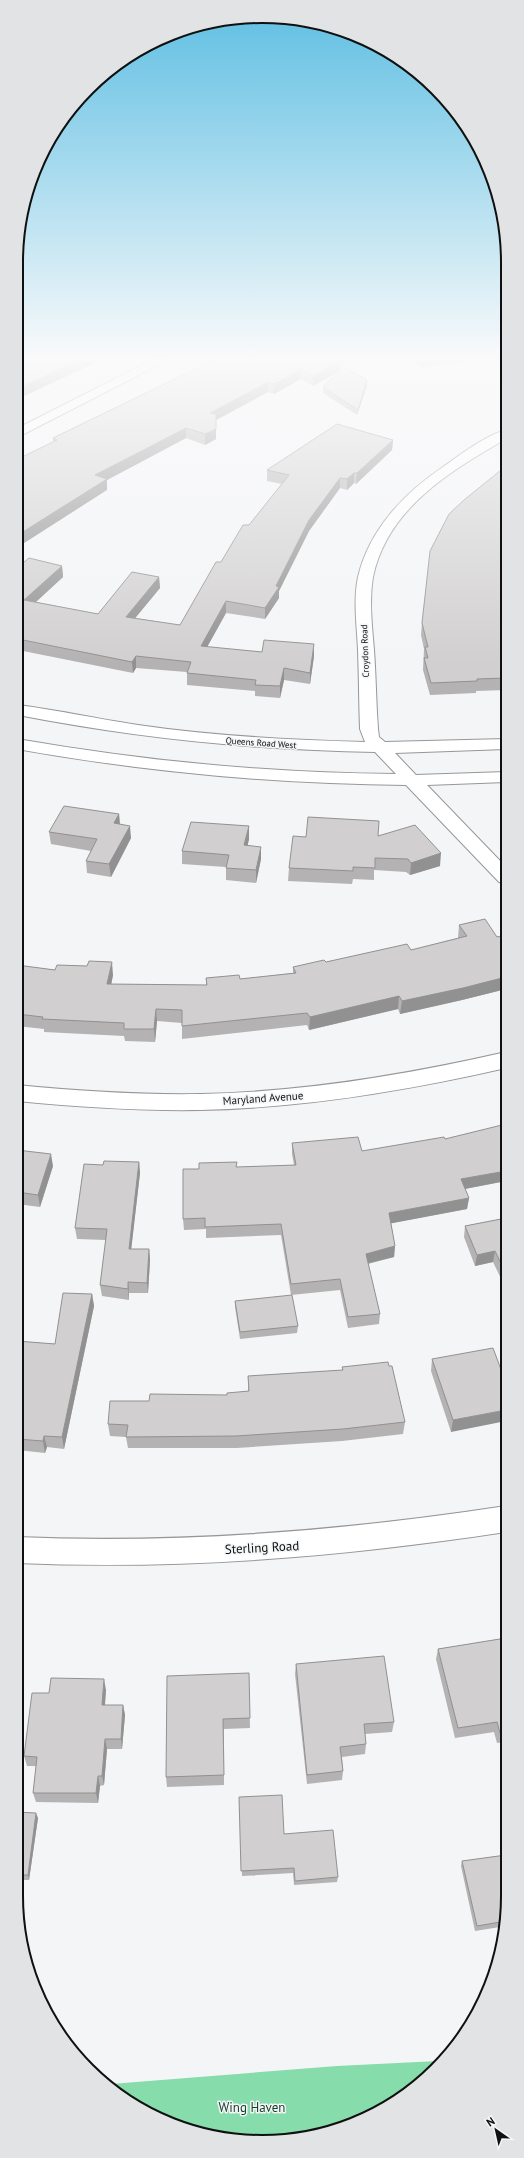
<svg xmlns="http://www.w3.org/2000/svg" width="524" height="2158" font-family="'PT Sans',sans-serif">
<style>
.green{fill:#86dcaa}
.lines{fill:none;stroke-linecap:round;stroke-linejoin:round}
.minor-casing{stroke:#969799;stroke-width:2}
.minor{fill:#fff;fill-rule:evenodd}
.wall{fill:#b4b2b3}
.shaded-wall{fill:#929192}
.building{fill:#d1cfd0;stroke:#929192}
.labels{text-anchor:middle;stroke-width:3;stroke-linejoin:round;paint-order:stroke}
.far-street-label{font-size:9px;fill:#0f1010;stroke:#f4f5f7}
.street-label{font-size:11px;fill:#0f1010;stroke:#f4f5f7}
.near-street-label{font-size:13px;fill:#0f1010;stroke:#f4f5f7}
.near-park-label{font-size:13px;fill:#133e28;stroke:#f4f5f7}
.rim{fill:none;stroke:#0f1010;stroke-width:2}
</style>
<rect width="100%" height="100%" fill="#f4f5f7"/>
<path class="green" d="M438 2061 412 2091 326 2134 246 2141 153 2117 111 2084 337 2066Z"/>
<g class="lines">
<defs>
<path id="minor" d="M152 360H168L18 437V428Z
M506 430V439C450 471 387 509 373 577 369 601 372 626 374 650 376 676 376 703 378 729L379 737 385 742 506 739V749L395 753 416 775 506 772V782L427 785 506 867V884L499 882 406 785C276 784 146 772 17 749V739C143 761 269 773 396 774L375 752C255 750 136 738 18 715V705C58 710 98 719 138 725 213 736 289 740 365 742L360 729C359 703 359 676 358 650 357 626 353 601 358 577 369 530 404 493 443 467 460 455 486 435 506 430Z
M506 1052V1068C405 1091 304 1108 201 1110 139 1111 78 1107 17 1101V1085C78 1091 139 1095 201 1094 304 1092 405 1075 506 1052Z
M506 1506V1532C341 1557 183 1570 16 1563V1537C182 1544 342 1531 506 1506Z"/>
</defs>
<use href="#minor" class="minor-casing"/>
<use href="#minor" class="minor"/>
</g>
<path class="wall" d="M208 360H339L340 371 367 386 357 415 323 393V387L340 371 313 386 301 379 274 394 268 392 216 420V439L205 445 186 438 107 480V490L53 441V438L208 363Z
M412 360H466V361L421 367Z
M393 440 392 450 356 484 354 483 347 490 340 488 309 531 279 591V598L265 619 226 613 207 647 262 652 314 656 310 684 284 680 280 698 255 696V691L187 685V672L136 668 133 673 18 650V567L62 566 63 577 36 602 98 614 159 577 160 588 135 618 180 625 221 562 282 484 267 481V470Z
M506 466V690L476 691V693L430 695 423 670 424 649 421 635 422 623Z
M119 814 120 824 131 838 111 877 87 873 86 861 91 851 51 844 49 832Z
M249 826V839L247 846 261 859 256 883 226 880V867L182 864V851Z
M378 836 440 866 410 875 406 872 374 870V880L353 879 352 884 288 881 289 868Z
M459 925 497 937 506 935V989L462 1000 400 1014 398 1009 309 1030 307 1025 182 1039V1023L157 1021 155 1042 125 1041 124 1036 44 1032V1029L17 1026V965L55 970 113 975 111 984 206 985V978L240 979 293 973V967L411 950 458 938Z
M445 1139 506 1181 465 1189 469 1198 467 1209 391 1223 395 1246 394 1257 368 1264 380 1314 379 1324 348 1328 340 1290 291 1295 281 1235 206 1238V1229L184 1230 183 1219 199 1169 294 1165 292 1154V1143L362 1151Z
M17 1150 53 1166 40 1207 17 1204Z
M139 1162 140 1173 131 1249H149L150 1260 148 1293H129V1300L102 1296 100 1285 106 1240 77 1239 75 1228 103 1165Z
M506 1218V1289L493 1262 475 1266 464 1237 465 1226Z
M92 1294 94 1306 64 1449 47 1447 45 1453 17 1450V1341L55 1344Z
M235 1301 298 1326 297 1333 240 1339 235 1307Z
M432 1359 506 1383 451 1432 431 1371Z
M342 1367 405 1422 403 1434 342 1441 237 1448H128L126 1437 110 1436 108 1424 149 1401 227 1395 248 1391V1376L342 1370Z
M506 1638V1742L497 1743 494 1732 455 1738 436 1659 438 1649Z
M296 1664 394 1722 392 1732 365 1734 366 1744 365 1754 342 1757 343 1771 342 1780 307 1784 295 1674Z
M249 1673 250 1728 224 1729V1785L167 1787 166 1777Z
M106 1690 105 1705H123L125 1715 122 1749H107L104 1785 100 1786 98 1803 36 1802 33 1793 36 1766H27L24 1756 49 1693Z
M239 1797 338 1877 337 1882 294 1885 293 1873 242 1876Z
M16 1812 38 1818 29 1880H16Z
M506 1855V1926L475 1931 461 1866 462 1861Z"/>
<path class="shaded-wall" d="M79 360H101L18 399V389Z
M421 360H466V361L421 367Z
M341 361 340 371 313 386V376Z
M301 369V379L274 394V384Z
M367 380V386L357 415 358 410Z
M268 382V392L216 420V439L205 445V434L210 413Z
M186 428V438L107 480V490L18 547V535L95 475Z
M393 440 392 450 356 484 357 473Z
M354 473V483L347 490V479Z
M340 478V488L309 531 279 591V598L265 619V608L309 520Z
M62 566 63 577 26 611 24 600Z
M159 577 160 588 127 628 126 617Z
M226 601V613L201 658V646Z
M314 644V656L310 684V673Z
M136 656V668L133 673 132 662Z
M284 668V680L280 698V686Z
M119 814 120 827 114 823Z
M130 826 131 838 111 877 109 864Z
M249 826V839L245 858 244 845Z
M261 847V859L256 883V870Z
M441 853 440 866 410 875 411 863Z
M112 962 113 975 109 996 107 984Z
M506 977V989L462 1000 400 1014 402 1001Z
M399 996 398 1009 309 1030 310 1017Z
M156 1009 157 1021 155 1042 154 1029Z
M51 1154 53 1166 40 1207 38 1195Z
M139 1162 140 1173 130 1260 129 1249Z
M506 1171V1181L459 1190 461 1179Z
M469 1198 467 1209 388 1224 389 1213Z
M395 1246 394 1257 365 1264 366 1254Z
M149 1249 150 1260 148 1293 147 1283Z
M495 1251 493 1262 475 1266 477 1255Z
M128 1282 129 1293V1300L128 1289Z
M92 1294 94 1306 64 1449 62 1437Z
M506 1410V1421L451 1432 453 1420Z
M44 1436 47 1447 45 1453 43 1441Z
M104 1679 106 1690 104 1715 102 1705Z
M123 1705 125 1715 122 1749 121 1739Z
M105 1739 107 1749 104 1785 102 1776Z
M98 1776 100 1786 98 1803 96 1793Z
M36 1813 38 1818 29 1880 28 1875Z"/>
<path class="building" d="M18 360H79L18 389Z
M209 360H339L341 361 313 376 301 369 274 384 268 382 210 413 216 414V429L205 434 186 428 95 475 107 479 18 535V459L57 440 53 438 212 361Z
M344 367 367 380 358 410 323 387Z
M337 424 393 440 357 473H354L347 479 340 478 309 520 276 586 279 587 265 608 226 601 201 646 262 652 264 640 314 644 310 673 284 668 280 686 255 685 256 680 187 673 191 662 136 656 132 662 18 639V567L29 558 62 566 24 600 98 614 132 572 159 577 126 617 180 625 216 562H221L243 525H249L289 475 267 470Z
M506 466V678L477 679V681L431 683 424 658H428L425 647H428L422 623 430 551 449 514 464 500Z
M64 806 119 814 114 823 130 826 109 864 86 861 97 839 49 832Z
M308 817 379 821 378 836 415 825 441 853 411 863 408 859 375 858V868L353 867V871L289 868 293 836 306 837Z
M191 822 249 826 244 845 261 847 256 870 226 868 229 855 182 851Z
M485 919 497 937 506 935V977L463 988 402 1001 399 996 310 1017 307 1013 182 1026V1010L156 1009 154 1029H124V1023L42 1019 43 1017 17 1014V965L55 970 57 965 87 966 89 961 112 962 107 984 207 985 206 978 239 975 240 979 296 973 293 967 324 960 326 962 407 944 411 950 467 936 459 925Z
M506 1124V1171L461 1179 469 1198 389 1213 395 1246 366 1254 380 1314 348 1317 340 1279 291 1284 281 1224 205 1227V1218L183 1219V1169H199V1163L237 1162 236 1167 296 1165 292 1143 358 1137 362 1151 444 1137 445 1139Z
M17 1150 51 1154 38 1195 17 1192Z
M104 1161 139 1162 129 1249H149L147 1283 128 1282V1289L100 1285 107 1229 75 1228 84 1164 103 1165Z
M506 1218V1274L495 1251 477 1255 465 1226Z
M63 1293 92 1294 62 1437 44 1436 43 1441 17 1439V1341L55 1344Z
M292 1295 298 1326 240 1332 235 1301Z
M493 1348 506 1383V1410L453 1420 432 1359Z
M388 1362 389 1366H392L405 1422 343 1429 236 1436 126 1437 128 1425 108 1424 110 1401H149L150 1394 227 1395V1393L249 1391 248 1376 343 1370 342 1367Z
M506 1638V1732L500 1733 497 1722 458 1728 438 1649Z
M384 1656 394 1722 364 1724 366 1744 340 1747 343 1771 307 1775 296 1664Z
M249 1673 250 1718 223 1719 224 1775 166 1777 167 1676Z
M51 1678 104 1679 102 1705H123L121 1739H105L102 1776H98L96 1793H33L37 1757 24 1756 32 1693H49Z
M282 1795 284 1834 333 1830 338 1877 295 1881 294 1868 241 1871 239 1797Z
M16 1812 36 1813 28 1875H16Z
M506 1855V1921L477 1926 462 1861Z"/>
<linearGradient id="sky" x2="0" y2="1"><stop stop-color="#5dbee2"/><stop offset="0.54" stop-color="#fafafb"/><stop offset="1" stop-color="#fafafb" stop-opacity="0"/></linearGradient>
<rect width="524" height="663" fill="url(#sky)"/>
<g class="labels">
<g class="far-street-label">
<text transform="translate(365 651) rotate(-92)" y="3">Croydon Road</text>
<text transform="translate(261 743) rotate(4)" y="3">Queens Road West</text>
</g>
<g class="street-label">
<text transform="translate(263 1098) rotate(-4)" y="4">Maryland Avenue</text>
</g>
<g class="near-street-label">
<text transform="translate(262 1547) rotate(-3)" y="5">Sterling Road</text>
</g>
<g class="near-park-label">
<text x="252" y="2112">Wing Haven</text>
</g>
</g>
<path d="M0 0H524V2158H0ZM262 23H262A239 239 0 0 1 501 262V1896A239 239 0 0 1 262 2135H262A239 239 0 0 1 23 1896V262A239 239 0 0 1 262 23Z" fill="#e2e3e5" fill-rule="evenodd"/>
<path class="rim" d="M262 23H262A239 239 0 0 1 501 262V1896A239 239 0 0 1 262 2135H262A239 239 0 0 1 23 1896V262A239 239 0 0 1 262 23Z"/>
<g transform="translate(496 2130) rotate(326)" stroke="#f4f5f7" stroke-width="3" paint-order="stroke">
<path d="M0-3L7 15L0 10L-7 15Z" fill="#0f1010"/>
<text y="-6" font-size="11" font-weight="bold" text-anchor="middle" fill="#0f1010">N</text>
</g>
</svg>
